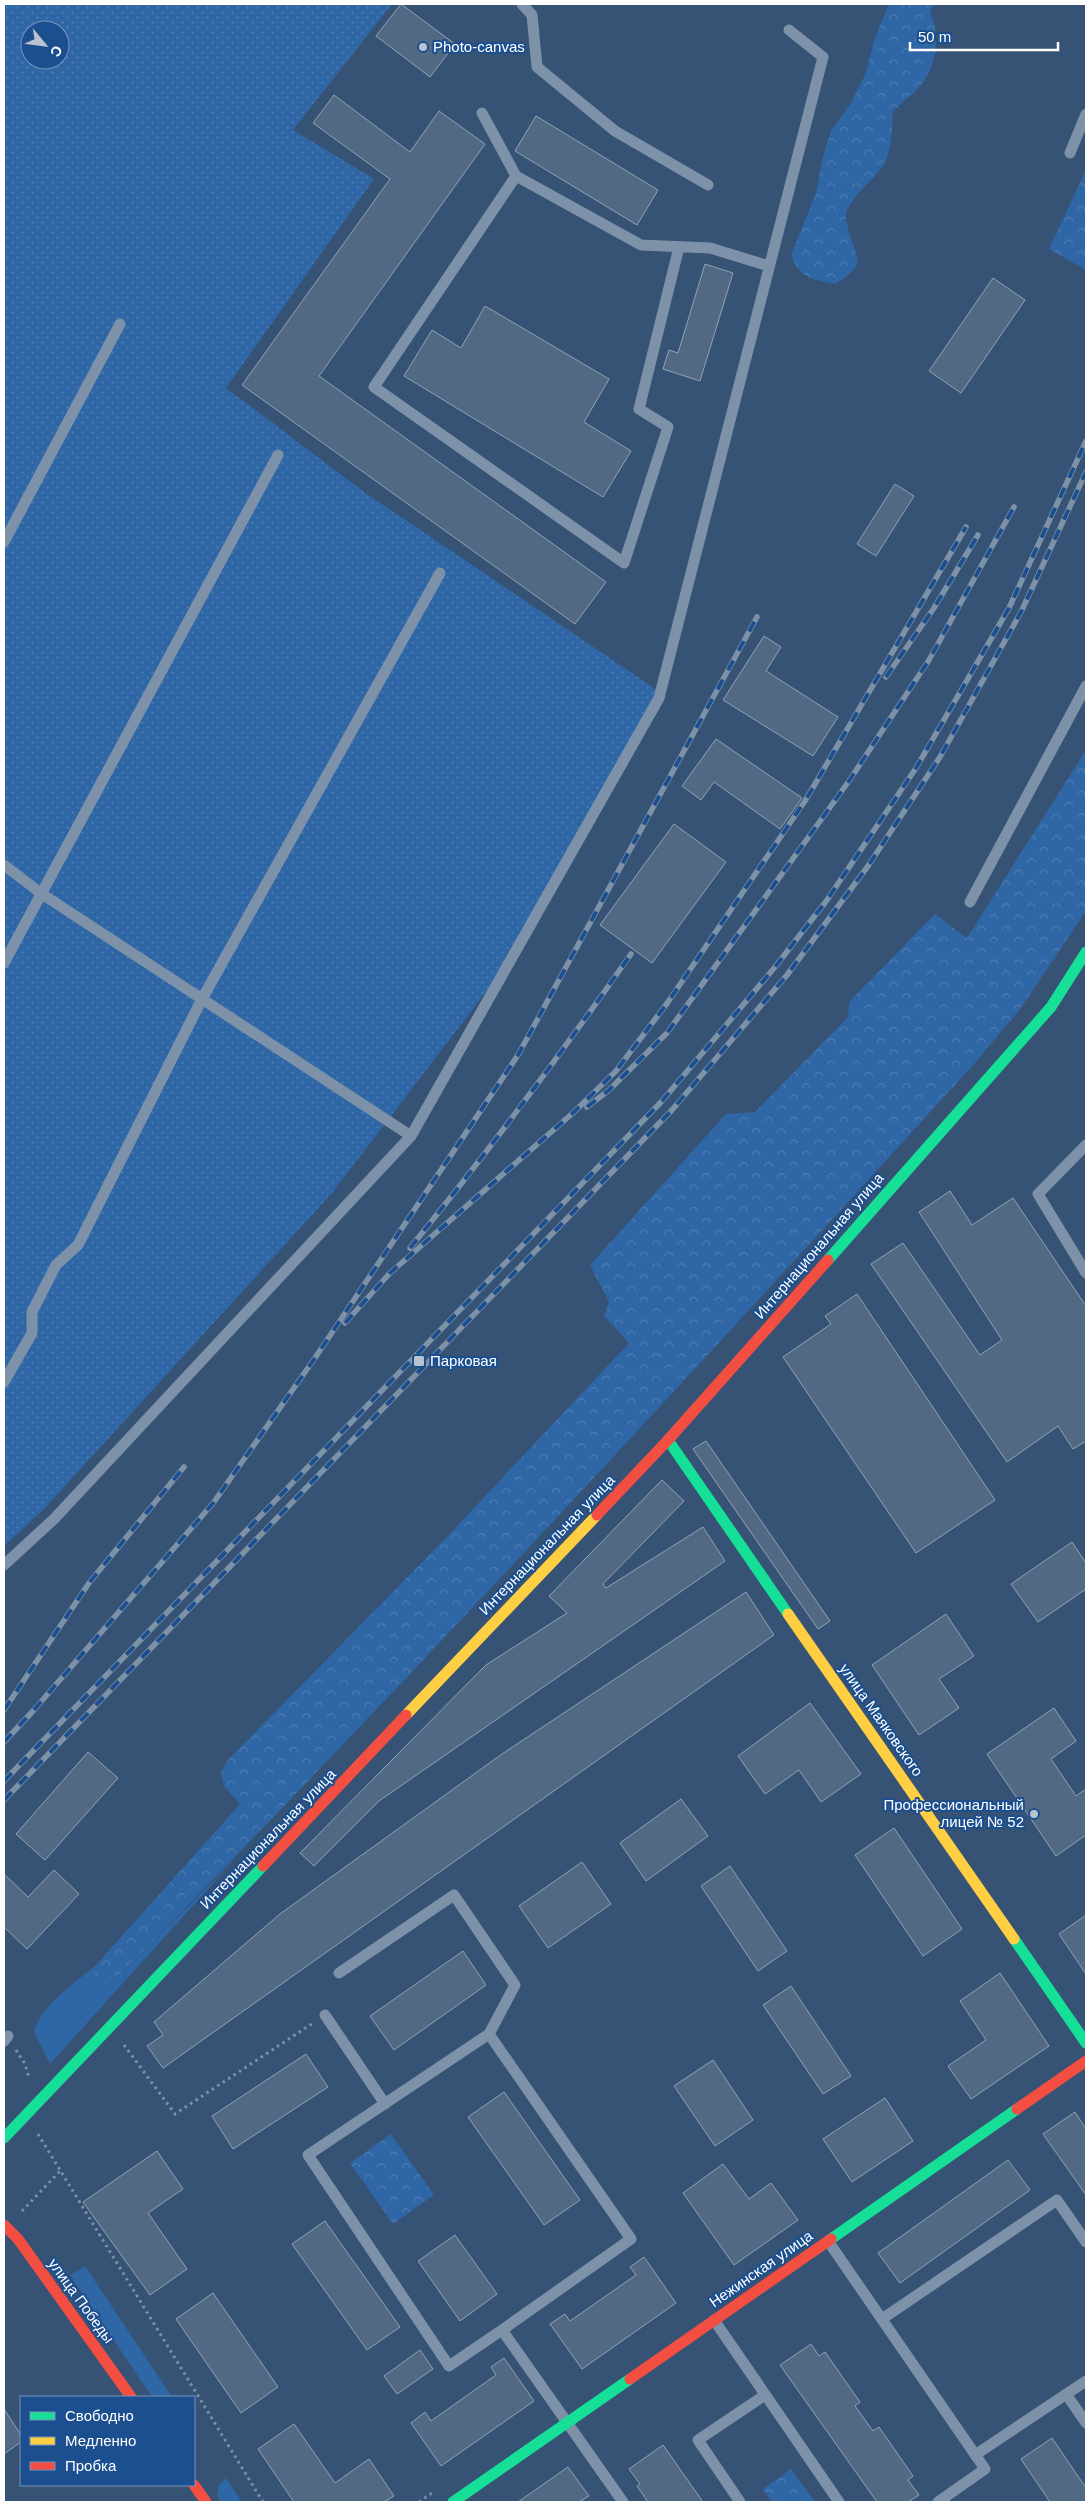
<svg xmlns="http://www.w3.org/2000/svg" width="1090" height="2506" font-family="Helvetica,sans-serif">
<style>
.grass{fill:#2f66a5}
.forest{fill:url(#forest-crowns)}
.garden{fill:url(#garden-dots);fill-rule:evenodd}
.building{fill:#526984;stroke:#92a2b6}
.lines{fill:none;stroke-linecap:round;stroke-linejoin:round}
.path{stroke:#7d92a8;stroke-width:3;stroke-dasharray:2.5 4;stroke-linecap:butt}
.lane{stroke:#7d92a8;stroke-width:11}
.fast{stroke:#16e098;stroke-width:11}
.slow{stroke:#ffcf43;stroke-width:11}
.jam{stroke:#f24e42;stroke-width:11}
.rail-casing{stroke:#7e92a7;stroke-width:5.5}
.rail{stroke:#1b4f8f;stroke-width:4;stroke-dasharray:11;stroke-linecap:butt}
.poi-dot{fill:#b9c2ce;stroke:#1b4f8f;stroke-width:2}
.labels{text-anchor:middle;stroke-width:4;stroke-linejoin:round;paint-order:stroke}
.poi-label{font-size:15px;fill:#fff;stroke:#1b4f8f;text-anchor:start}
.street-label{font-size:15px;fill:#fff;stroke:#1b4f8f}
</style>
<defs>
<pattern id="forest-crowns" width="20" height="18" patternUnits="userSpaceOnUse" patternTransform="scale(1.25)"><rect width="20" height="18" fill="#2f66a5"/><path d="M2 6a3 3 0 1 1 6 0M12 15a3 3 0 1 1 6 0" fill="none" stroke="#4e7db2"/></pattern>
<pattern id="garden-dots" width="8" height="8" patternUnits="userSpaceOnUse" patternTransform="scale(1.25)"><rect width="8" height="8" fill="#2f66a5"/><path d="M2 2h.1M6 6h.1" fill="none" stroke="#4e7db2" stroke-width="1.8" stroke-linecap="round"/></pattern>
</defs>
<rect width="100%" height="100%" fill="#365274"/>
<path class="grass" d="M237 1857 50 2064 34 2032C42 2003 76 1983 97 1964L94 1974 114 1981Z
M85 2266 172 2397H152L70 2275Z
M226 2478 242 2502H221L217 2496 219 2485Z"/>
<path class="forest" d="M889 4H934L930 11C940 35 938 63 921 85 913 95 901 102 893 112 892 129 892 149 884 164 875 180 847 199 846 216 845 219 848 224 848 228 856 260 869 263 835 284 812 279 800 279 791 255L816 193 823 156 831 131 851 103 866 73 874 40Z
M1086 170V270L1049 249Z
M1086 750V911L1018 1012 974 1064C692 1374 408 1682 114 1981L102 1985 97 1982 94 1974 97 1964 240 1804 224 1786 221 1772 228 1760 441 1543 629 1343 604 1316 609 1302 590 1265 726 1114 755 1112 848 1017 849 1002 935 914 967 938Z
M391 2134 434 2195 393 2224 350 2163Z
M791 2469 815 2502H772L763 2489Z"/>
<path class="garden" d="M4 4H392L293 130 374 179 226 388 364 492 666 696 505 967 333 1192 44 1509 4 1546ZM30 30H60V60H30Z"/>
<path class="building" d="M401 4 455 44 430 77 376 36Z
M334 95 410 152 439 111 485 144 319 376 606 582 575 624 242 385 390 179 313 123Z
M536 116 658 190 637 225 515 151Z
M705 264 733 273 700 381 663 369 669 350 678 353Z
M993 278 1025 300 961 393 929 371Z
M485 306 609 379 584 422 631 451 603 497 404 376 432 330 461 348Z
M895 484 914 496 876 556 857 544Z
M764 636 781 647 766 671 838 717 813 756 723 700Z
M716 739 802 798 780 829 714 782 701 800 682 786Z
M674 824 726 862 652 963 600 925Z
M950 1191 972 1225 1013 1198 1086 1306V1441L1073 1449 1058 1426 1007 1462 871 1264 903 1243 980 1355 1002 1340 919 1212Z
M857 1294 995 1500 916 1553 783 1357 831 1324 825 1316Z
M706 1441 830 1621 818 1629 693 1449Z
M662 1480 684 1501 603 1584 606 1588 703 1527 725 1561 379 1801 314 1866 300 1853 486 1665 567 1613 549 1596Z
M1072 1542 1086 1563V1589L1038 1622 1011 1584Z
M746 1592 774 1635 163 2068 147 2046 163 2035 154 2022 280 1914 502 1754Z
M946 1614 974 1656 939 1679 959 1708 919 1735 872 1665Z
M810 1703 861 1774 821 1802 799 1770 765 1794 738 1756Z
M1054 1708 1076 1741 1051 1759 1076 1796 1086 1789V1835L1056 1856 987 1754Z
M88 1752 118 1778 45 1860 16 1834Z
M681 1799 708 1836 646 1881 620 1843Z
M894 1828 962 1929 923 1956 855 1855Z
M582 1862 611 1904 548 1948 519 1906Z
M730 1866 787 1951 758 1971 701 1886Z
M54 1870 79 1894 27 1949 4 1927V1874L28 1897Z
M1086 1915V1974L1059 1934Z
M463 1951 486 1985 394 2050 370 2016Z
M1000 1973 1049 2046 971 2099 948 2066 986 2040 960 2001Z
M791 1986 851 2076 823 2094 763 2005Z
M306 2054 328 2087 233 2149 212 2116Z
M713 2060 753 2120 715 2146 674 2086Z
M504 2092 580 2200 544 2225 468 2117Z
M885 2098 913 2141 852 2182 823 2139Z
M1075 2112 1086 2129V2195L1043 2134Z
M157 2151 183 2189 148 2213 187 2269 150 2295 83 2202Z
M1008 2160 1030 2190 900 2283 878 2253Z
M723 2164 749 2199 771 2183 798 2220 734 2265 683 2193Z
M325 2221 400 2327 367 2350 292 2244Z
M455 2235 497 2294 460 2321 418 2261Z
M644 2257 676 2303 582 2369 550 2324 565 2314 570 2321 636 2275 630 2267Z
M213 2293 278 2387 241 2413 176 2319Z
M811 2344 819 2356 825 2352 860 2402 855 2406 873 2431 879 2427 913 2476 908 2480 919 2495 908 2502H877L780 2365Z
M420 2350 433 2369 397 2394 384 2376Z
M504 2358 534 2401 441 2466 411 2423 425 2412 431 2421 496 2375 491 2367Z
M4 2409 21 2435V2442L4 2454Z
M294 2424 335 2483 369 2459 394 2496 384 2502H294L258 2449Z
M1052 2438 1086 2488V2502H1050L1021 2459Z
M663 2445 703 2502H648L637 2486 640 2484 629 2469Z
M568 2467 589 2496 579 2502H518Z"/>
<g class="lines">
<path class="path" d="M124 2045 175 2114 313 2023
M16 2050 25 2064 29 2078
M38 2134 263 2502
M22 2211 60 2171
M419 2502 432 2493"/>
<path class="lane" d="M522 4 532 15 537 67 615 131 708 185
M482 113 516 176 641 245 710 248 769 266
M1070 153 1086 114
M516 176 374 387 624 563 668 427 639 409 679 247
M4 542 120 324
M4 865 42 894 411 1136
M970 902 1086 686
M4 963 278 455
M1086 1145 1038 1194 1086 1273
M4 1382 32 1333V1312L56 1265 78 1245 202 999 440 573
M4 1565 54 1519 411 1136 659 698 823 57 789 30
M339 1973 454 1895 515 1985 489 2034 631 2239 502 2330 623 2502
M325 2015 385 2104
M489 2034 308 2155 449 2366 502 2330
M4 2041 8 2036
M828 2241 985 2469 938 2502
M882 2319 1057 2200 1086 2242
M714 2320 839 2502
M1066 2394 1086 2423
M975 2455 1086 2381
M740 2502 698 2440 765 2395"/>
<path class="fast" d="M828 1260 1051 1007 1086 952
M668 1440 788 1614
M1014 1939 1086 2043
M4 2138 263 1866
M831 2239 1017 2109
M453 2502 630 2379"/>
<path class="slow" d="M788 1614 1014 1939
M406 1715 597 1515"/>
<path class="jam" d="M597 1515 668 1440 828 1260
M263 1866 406 1715
M1017 2109 1086 2061
M4 2225 18 2239 131 2397
M630 2379 831 2239
M194 2485 206 2502"/>
<defs>
<path id="rail" d="M886 677 934 608 978 535
M587 1107 609 1090 667 1033 849 781 929 660 1014 507
M410 1248C488 1152 561 1054 631 954
M345 1323 390 1273 574 1112 616 1071 668 1002 805 801 966 527
M4 1710 89 1583 184 1467
M4 1742 33 1711 214 1502 317 1355 518 1055 757 617
M4 1781 662 1101 775 967 827 900 916 768 1009 608 1086 441
M4 1800 672 1110 787 975 868 866 940 757 1021 612 1086 472"/>
</defs>
<use href="#rail" class="rail-casing"/>
<use href="#rail" class="rail"/>
</g>
<g class="poi-dot">
<circle cx="423" cy="47" r="5"/>
<rect x="413" y="1355" width="12" height="12" rx="2.5"/>
<circle cx="1034" cy="1814" r="5"/>
</g>
<g class="labels">
<g class="poi-label">
<text x="433" y="52">Photo-canvas</text>
<text x="430" y="1366">Парковая</text>
<text x="1024" y="1810" text-anchor="end">Профессиональный<tspan x="1024" dy="17">лицей № 52</tspan></text>
</g>
<g class="street-label">
<text transform="translate(819 1246) rotate(-49)" y="5">Интернациональная улица</text>
<text transform="translate(547 1545) rotate(-46)" y="5">Интернациональная улица</text>
<text transform="translate(881 1720) rotate(55)" y="5">улица Маяковского</text>
<text transform="translate(268 1839) rotate(-46)" y="5">Интернациональная улица</text>
<text transform="translate(761 2269) rotate(-35)" y="5">Нежинская улица</text>
<text transform="translate(81 2301) rotate(54)" y="5">улица Победы</text>
</g>
</g>
<rect width="1090" height="2506" fill="none" stroke="#ffffff" stroke-width="10"/>
<rect x="20" y="2396" width="175" height="90" fill="#1b4f8f" stroke="#7695bc"/>
<rect x="30" y="2412" width="25" height="8" fill="#16e098" stroke="#7695bc"/>
<text x="65" y="2421" font-size="15" fill="#ffffff">Свободно</text>
<rect x="30" y="2437" width="25" height="8" fill="#ffcf43" stroke="#7695bc"/>
<text x="65" y="2446" font-size="15" fill="#ffffff">Медленно</text>
<rect x="30" y="2462" width="25" height="8" fill="#f24e42" stroke="#7695bc"/>
<text x="65" y="2471" font-size="15" fill="#ffffff">Пробка</text>
<g transform="translate(45 45) rotate(119)"><circle r="24" fill="#1b4f8f" stroke="#7695bc"/>
<path d="M0-4L9 19L0 12L-9 19Z" fill="#b9c2ce"/>
<text y="-8" font-size="14" font-weight="bold" text-anchor="middle" fill="#ffffff">С</text>
</g>
<path d="M910 42v8h148v-8" fill="none" stroke="#ffffff" stroke-width="2.5"/>
<text x="918" y="42" font-size="15" fill="#ffffff" stroke="#1b4f8f" stroke-width="4" paint-order="stroke">50 m</text>
</svg>
